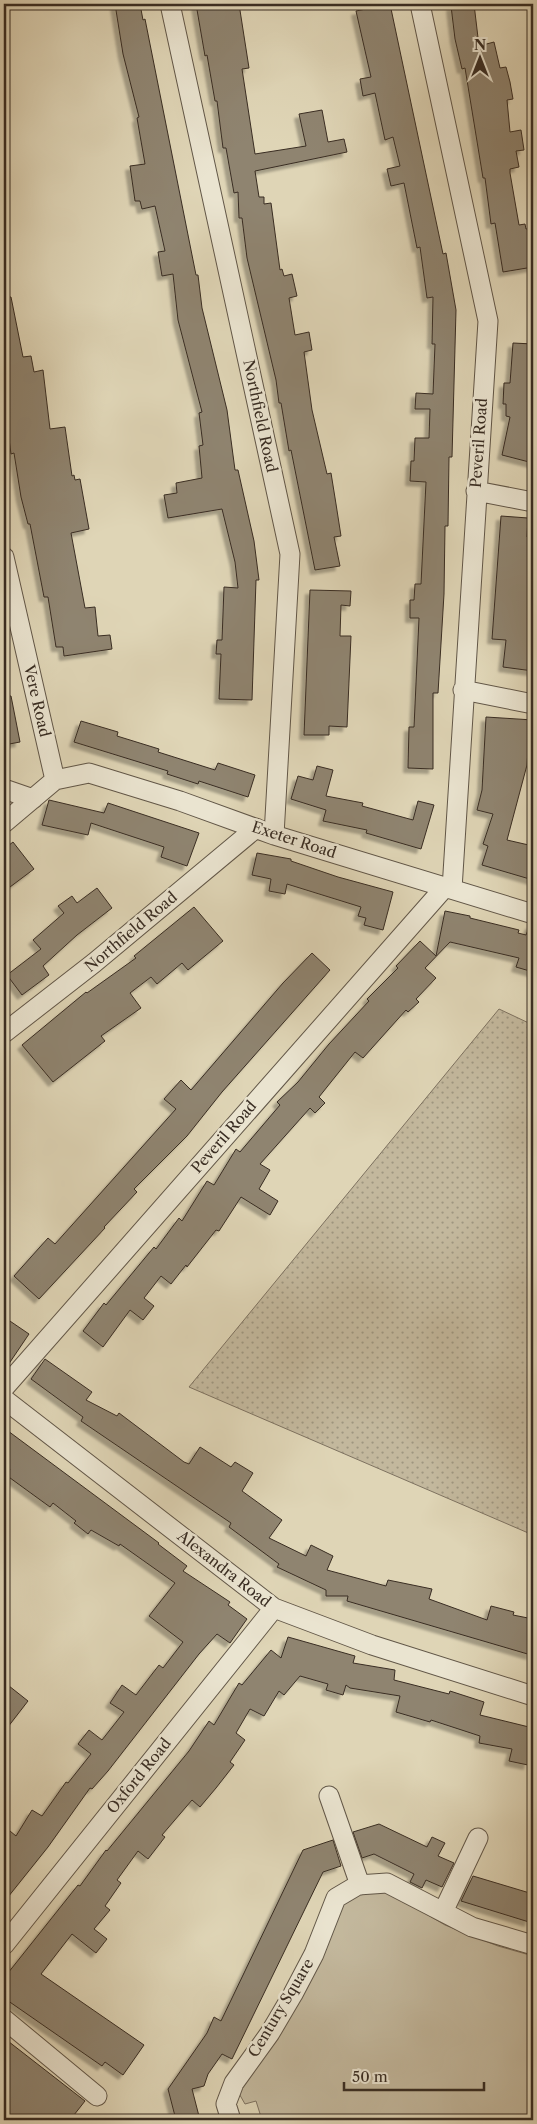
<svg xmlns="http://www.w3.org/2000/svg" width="537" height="2124" font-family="'Libre Caslon Text',serif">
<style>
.green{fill:#c3b89d;stroke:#7e7260}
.garden{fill:url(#garden-dots);stroke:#7e7260}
.building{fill:#8f846f;stroke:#392d23;filter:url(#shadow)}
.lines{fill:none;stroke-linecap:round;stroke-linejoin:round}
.minor-casing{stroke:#625748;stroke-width:21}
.minor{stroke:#eae4d0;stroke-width:19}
.labels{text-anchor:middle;stroke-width:5;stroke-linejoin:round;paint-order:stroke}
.street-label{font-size:15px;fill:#392d23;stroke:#eae4d0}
</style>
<defs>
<pattern id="garden-dots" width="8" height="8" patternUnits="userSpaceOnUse" patternTransform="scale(1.25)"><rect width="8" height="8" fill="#c3b89d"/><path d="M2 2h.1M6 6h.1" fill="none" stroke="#9f9680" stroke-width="1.8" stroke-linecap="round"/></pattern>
<filter id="shadow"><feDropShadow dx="-4.5" dy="4.5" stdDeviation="1" flood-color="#0004"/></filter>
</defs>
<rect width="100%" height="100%" fill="#dfd5b6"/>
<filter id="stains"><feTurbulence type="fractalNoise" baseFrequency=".004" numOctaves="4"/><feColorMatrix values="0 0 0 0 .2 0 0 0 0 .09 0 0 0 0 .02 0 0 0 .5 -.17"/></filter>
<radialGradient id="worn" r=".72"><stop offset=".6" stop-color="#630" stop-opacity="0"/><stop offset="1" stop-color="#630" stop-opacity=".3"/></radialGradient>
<path class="green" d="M369 1891H387L445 1925 498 1946 533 1956V2120H262L256 2101 245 2104 237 2090 339 1906 354 1896Z"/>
<path class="garden" d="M499 1009 533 1025V1535L189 1387Z"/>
<path class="building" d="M115 4H140L143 20 145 19 196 275H198L202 308 227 410 235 470H238L254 541 259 580H256L252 700 219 699 221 654H216L217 640H222L224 587 238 588 235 562 222 509 168 518 164 495 177 493 176 483 202 478 199 446 203 445 199 413 202 412 178 320 173 274 162 276 158 252 165 251 155 206 142 209 140 201H135L130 166 145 164 137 118 139 117 123 54Z
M196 4H239L249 68 242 69 255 154 306 146 299 114 322 110 328 142 344 139 347 152 255 171 259 197H264V204L271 203 280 270 282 269 284 276 292 274 297 296 289 298 295 335 309 332 312 350 304 352 312 410 327 474 331 473 336 504 341 536 334 537 340 566 315 570 291 450 289 451 281 403H279L276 380 247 258 242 218H239L238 192 234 193 226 148H223L217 101H215L207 55 205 56Z
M390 4 443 254 446 253 456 310 452 457H449L448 526H445L444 594 438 693H433V769L408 768 409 727H414L419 618H410V600H414L415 584H421L426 482 410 481 411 461H414L415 438H429L430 409H415L416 393 433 394 435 344H432L433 297 427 298 420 247 417 248 404 183 391 186 387 169 400 166 393 137 385 140 375 93 363 96 360 79 371 77 356 11Z
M474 4 479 46 494 42 500 68 506 67 510 82 513 99 507 100 510 132 521 130 524 150 516 151 519 167 510 169V173L519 225 525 224 526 229 533 228V267L503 272 495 223 491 224 485 178H483L465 68 462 69 455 39 451 6Z
M4 297H11L23 357 31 356 34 372 43 370 50 429 65 427 72 476 74 475 75 480 80 479 89 529 71 533 85 608 95 607 98 636 110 635 112 649 64 656 63 647H56L48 597H44L30 524H28L21 497 14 453 11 454 4 401Z
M513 343 533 344V463L502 455 510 417 506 416V404H503L504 383H510Z
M501 516 528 518 527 537H533L531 624H533V671L503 667 506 640 492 639Z
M310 590 351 591 350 606 341 605 340 636H351L347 727 329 726V735H304Z
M4 696H11L20 742 4 745Z
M486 717 533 720V740L531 750H528L527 765 507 840 533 846V880L482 865 488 846 483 844 493 814 477 810 482 790Z
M81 721 118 732 117 736 159 749 158 752 215 770 218 763 255 775 248 797 199 781 198 784 167 774 168 771 74 742Z
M317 766 333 770 326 796 363 803 362 806 413 820 418 801 434 805 421 849 366 833 367 830 323 821 326 810 291 799 298 776 313 780Z
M49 800 104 813 108 803 199 833 187 866 161 857 164 847 91 823 88 835 42 825Z
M13 842 34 869 10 887 4 878V849Z
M257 853 291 859V861L338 877 393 892 383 930 364 925 366 918 358 916 361 907 287 884 285 894 269 891 271 879 252 875Z
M97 888 112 908 77 935 43 966 49 975 22 995 7 975 41 949 33 940 64 913 58 906 72 896 77 903Z
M194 907 223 941 188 970 182 963 157 984 151 977 130 993 141 1008 101 1036 105 1041 53 1082 22 1045 86 992 87 993 136 958 134 956Z
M445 911 470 916V918L519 930 518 933 526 935 530 925H533V972L516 967 519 958 450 942 425 968 436 978 416 999 419 1002 408 1012 406 1010 363 1058 355 1052 319 1097 325 1103 315 1113 310 1108 260 1164 270 1170 259 1189 278 1201 270 1215 241 1197 219 1231 216 1230 187 1267 186 1265 171 1284 161 1276 144 1298 154 1306 143 1320 130 1310 103 1347 83 1331 104 1303 106 1305 154 1247 156 1249 179 1218 182 1221 207 1181 214 1185 236 1149 240 1152 280 1105 277 1102 298 1082 329 1044 369 1001 367 999 398 968 396 966 420 941 436 956Z
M312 953 330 970 222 1092 187 1136 134 1189 137 1192 104 1227 105 1228 39 1299 14 1276 48 1238 55 1244 176 1109 164 1099 181 1080 191 1090 283 983Z
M4 1317 29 1334 4 1371Z
M45 1359 92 1392 86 1400 117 1416 119 1413 184 1462 189 1464 200 1447 231 1467 235 1462 253 1473 242 1491 282 1520 269 1538 306 1556 311 1545 333 1556 327 1570 386 1586 388 1580 432 1589 429 1599 487 1620 491 1606 514 1612 513 1615 533 1619 531 1655 347 1601 348 1596H326V1590L277 1567 279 1564 229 1527 231 1523 81 1421 83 1417 31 1379Z
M4 1428 159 1543 158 1544 187 1566 183 1571 230 1602 228 1605 247 1619 230 1643 217 1634 199 1654 108 1771 92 1789 90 1788 48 1847 4 1902V1826L16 1836 32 1810 42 1816 66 1782 68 1783 91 1754 78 1744 89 1730 102 1740 124 1712 110 1703 122 1685 136 1695 159 1665 163 1668 183 1642 149 1616 175 1583 120 1544 119 1546 91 1530 88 1534 74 1523 76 1521 53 1503 50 1507 6 1475 10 1469 4 1465Z
M288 1637 355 1656 353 1663 395 1670 394 1680 449 1694 450 1691 484 1702 480 1715 533 1728V1742L528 1765 509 1761 512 1749 479 1743 480 1736 431 1720 430 1722 396 1712 400 1696 350 1688 346 1685 343 1695 326 1690 328 1684 300 1676 284 1695 279 1691 264 1716 250 1709 236 1733 245 1740 230 1762 234 1765 216 1788 200 1807 192 1800 162 1835 165 1837 148 1859 138 1851 117 1880 121 1883 105 1906 110 1910 94 1929 107 1939 96 1953 72 1934 41 1974 144 2045 123 2075 105 2062 102 2066 4 1998V1978L78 1885 80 1886 106 1850 107 1851 189 1751 209 1721 214 1725 239 1683 242 1685 271 1650 281 1658Z
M4 1682 28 1701 4 1732Z
M379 1824 427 1847 432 1837 445 1843 438 1856 454 1863 442 1887 426 1880 422 1888 410 1882 414 1874 374 1854 362 1858 353 1832Z
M333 1840 341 1866 323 1872 232 2059 222 2054 208 2074 204 2086 192 2089 200 2120H176L168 2089 207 2033 214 2017 221 2021 303 1850Z
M473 1876 533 1894V1907L529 1922 461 1901Z
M4 2038 85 2101 70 2120H4Z"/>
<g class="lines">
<defs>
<path id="minor" d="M170 4 290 554 274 835
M420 4 488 321 452 889
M476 491 533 502
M4 557 55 780 4 823
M463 690 533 704
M55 780 89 773 180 801 274 835 533 914
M4 789 33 799
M4 1033 94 963 256 828
M4 1388 445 887
M4 1399 274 1608 372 1645 533 1696
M329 1796 360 1885
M443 1912 478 1838
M4 1945 274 1608
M4 2019 97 2096
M231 2120 226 2104 234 2083 270 2033 293 1994 314 1954 336 1898 358 1885 387 1883 472 1927 533 1945"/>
</defs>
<use href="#minor" class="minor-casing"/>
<use href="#minor" class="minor"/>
</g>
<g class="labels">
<g class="street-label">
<text transform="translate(260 416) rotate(78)" y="5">Northfield Road</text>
<text transform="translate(479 443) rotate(-86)" y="5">Peveril Road</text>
<text transform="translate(37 701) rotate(77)" y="5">Vere Road</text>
<text transform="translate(294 840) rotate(18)" y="5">Exeter Road</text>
<text transform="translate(131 932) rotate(-40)" y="5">Northfield Road</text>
<text transform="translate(224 1137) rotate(-49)" y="5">Peveril Road</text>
<text transform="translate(224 1569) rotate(38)" y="5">Alexandra Road</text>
<text transform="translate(139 1776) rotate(-51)" y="5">Oxford Road</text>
<text transform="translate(281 2008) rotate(-59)" y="5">Century Square</text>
</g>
</g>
<rect width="537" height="2124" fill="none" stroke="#dfd5b6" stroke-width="20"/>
<rect x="5" y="5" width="527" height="2114" fill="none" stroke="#392d23" stroke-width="2.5"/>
<rect x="10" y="10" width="517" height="2104" fill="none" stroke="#392d23"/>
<g transform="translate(480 58)" stroke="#eae4d0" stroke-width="4" paint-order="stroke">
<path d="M0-4L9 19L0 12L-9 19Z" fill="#392d23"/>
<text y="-8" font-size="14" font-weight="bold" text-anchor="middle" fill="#392d23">N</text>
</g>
<path d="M344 2082v8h140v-8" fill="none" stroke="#392d23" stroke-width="2.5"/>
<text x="352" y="2082" font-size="15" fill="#392d23" stroke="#eae4d0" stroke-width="4" paint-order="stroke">50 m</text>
<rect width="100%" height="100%" filter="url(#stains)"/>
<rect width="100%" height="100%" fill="url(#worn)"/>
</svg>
